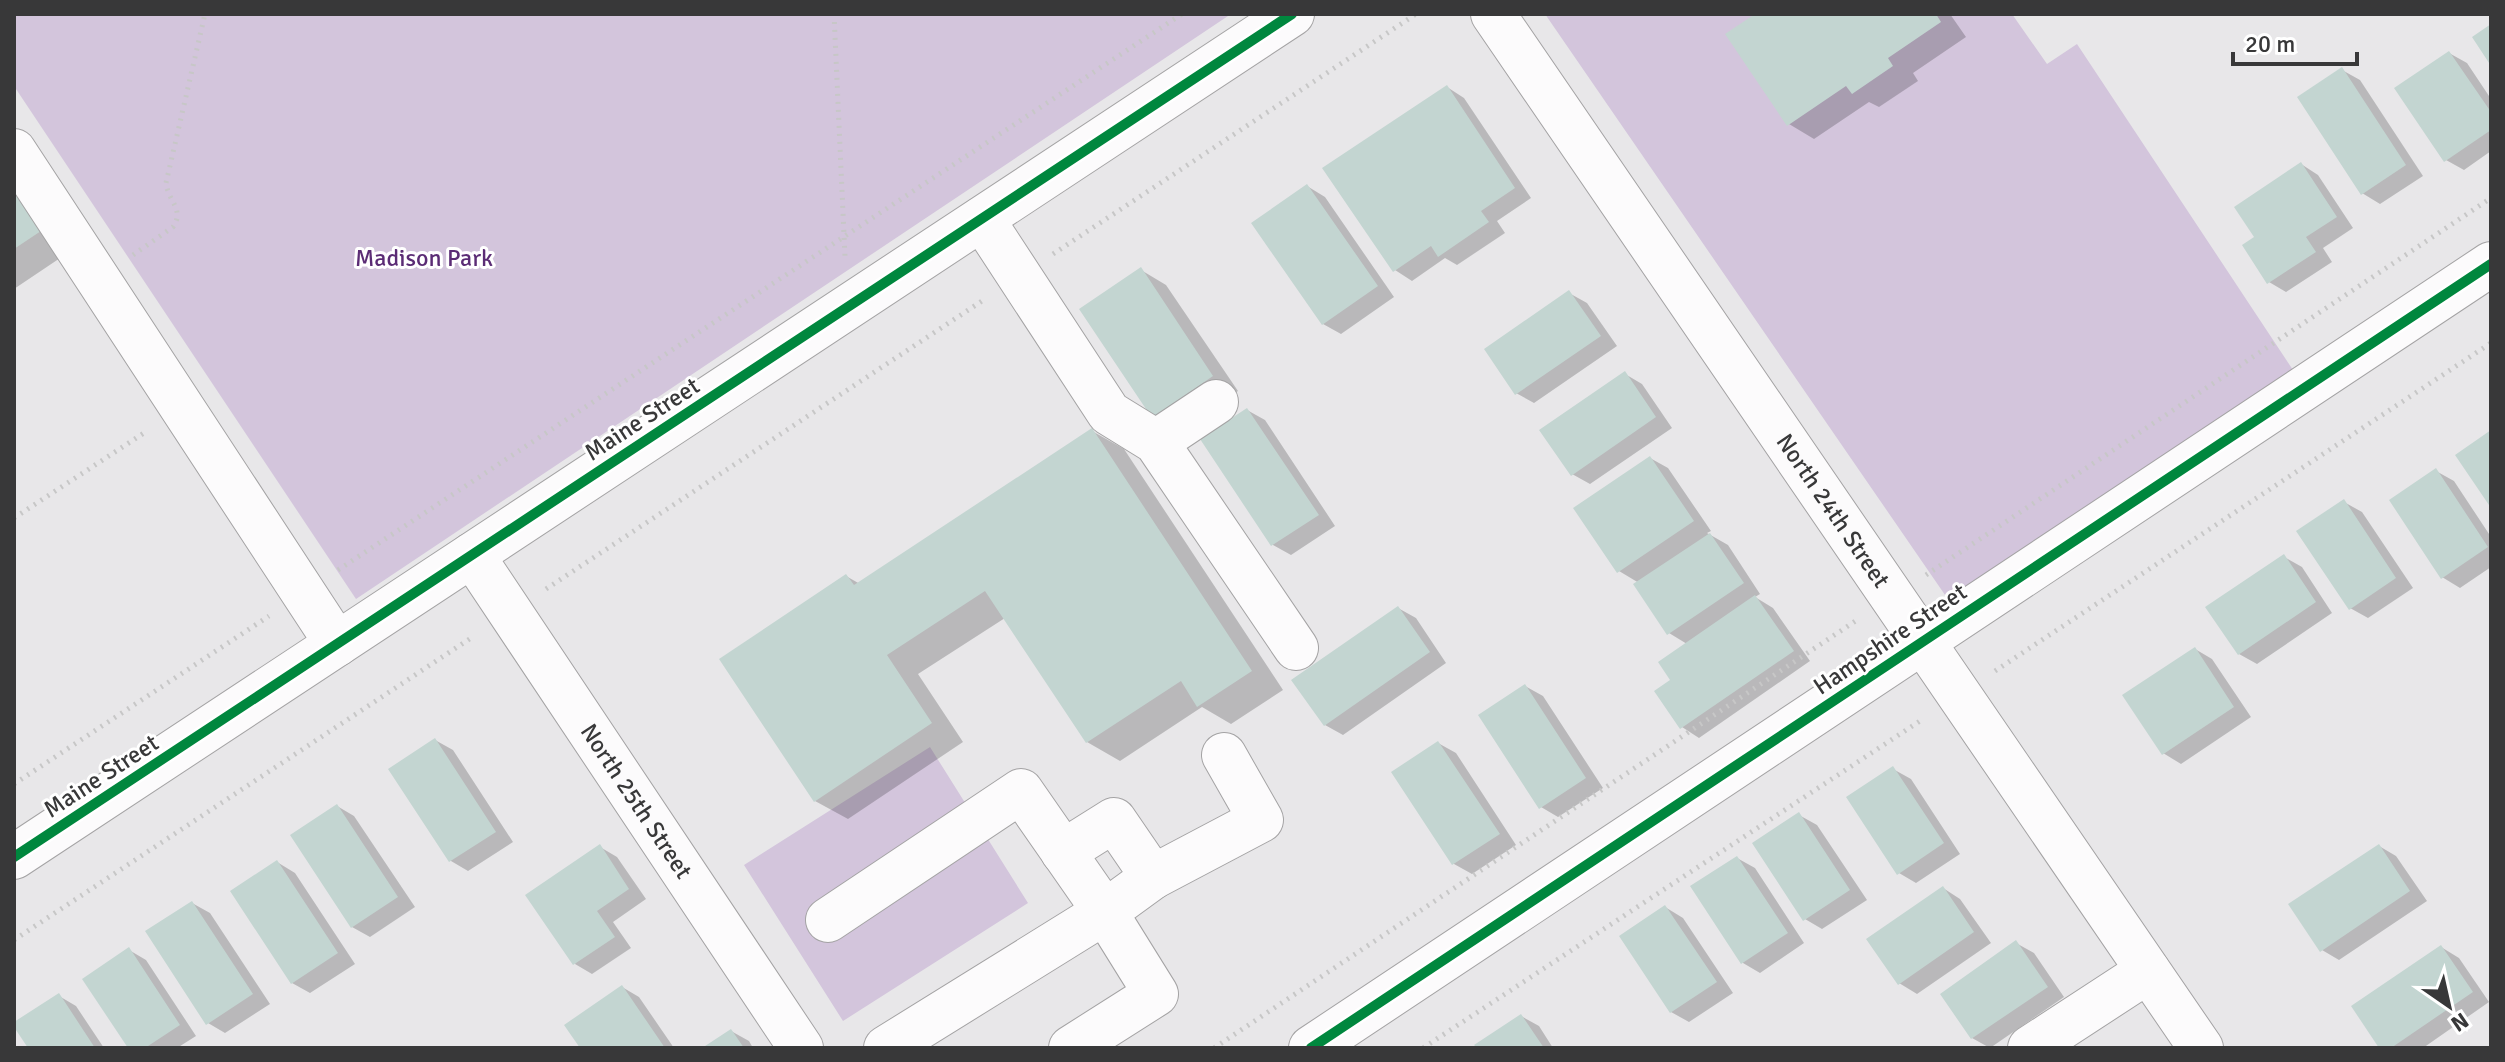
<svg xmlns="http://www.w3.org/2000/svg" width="2505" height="1062" font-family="Signika,sans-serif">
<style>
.green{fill:#d3c5dc}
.shadow{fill:#0003}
.building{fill:#c3d5d1}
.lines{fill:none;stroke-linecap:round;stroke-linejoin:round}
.minor-casing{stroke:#a4a3a4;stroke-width:46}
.major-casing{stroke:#a4a3a4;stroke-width:46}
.path{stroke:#c7c7c7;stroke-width:5;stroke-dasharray:2 6;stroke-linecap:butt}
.minor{stroke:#fcfbfc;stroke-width:44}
.major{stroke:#fcfbfc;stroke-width:44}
.cycleway-casing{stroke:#fff;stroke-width:15}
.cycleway{stroke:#00873e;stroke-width:10}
.labels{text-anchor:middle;stroke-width:6;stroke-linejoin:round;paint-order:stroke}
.park-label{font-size:24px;fill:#5b2c75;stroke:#fff}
.street-label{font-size:24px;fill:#383839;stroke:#fff}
</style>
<rect width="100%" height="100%" fill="#e8e7e9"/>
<path class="green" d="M14 14H1231L356 599 14 86Z
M1545 14H2012L2047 64 2077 44 2299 379 1954 608Z
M930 747 1028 903 843 1021 744 865Z"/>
<path class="shadow" d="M1758 14H1950L1966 37 1913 73 1918 81 1879 107 1869 102 1814 139 1789 124Z
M2449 53 2467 63 2491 99V151L2464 170 2446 160Z
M2342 70 2360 80 2423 176 2380 204 2362 193Z
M1447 87 1464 98 1531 198 1497 221 1505 233 1457 265 1445 258 1412 281 1395 270Z
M14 145 81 244 14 289Z
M2301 164 2318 175 2353 228 2323 248 2332 262 2286 292 2269 282 2257 237Z
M1307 186 1325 197 1394 297 1341 334 1323 324Z
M1141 270 1166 285 1238 391 1179 431 1153 416Z
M1569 293 1587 303 1617 346 1534 403 1516 393Z
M1625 374 1642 384 1672 428 1590 484 1572 474Z
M1247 410 1265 420 1335 526 1291 555 1273 545Z
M1092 431 1124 449 1283 690 1231 724 1202 707 1120 761 1087 742 1005 618 918 674 963 742 848 819 815 801 846 576 860 584Z
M1650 458 1668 468 1711 531 1707 533 1728 545 1760 594 1755 597 1773 608 1810 661 1699 738 1682 727 1673 680 1687 644 1669 633 1639 583 1619 571Z
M2436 471 2454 481 2491 537V567L2460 588 2442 577Z
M2344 502 2362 512 2413 588 2368 618 2350 608Z
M2284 557 2302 567 2332 613 2257 664 2239 654Z
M1398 608 1416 618 1446 663 1343 735 1325 725Z
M2195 649 2212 659 2251 717 2181 764 2163 753Z
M1525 686 1543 696 1603 788 1558 817 1541 807Z
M435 740 453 750 513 842 468 871 451 861 391 769Z
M1438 743 1456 753 1516 845 1472 874 1454 864 1393 772Z
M1893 769 1911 779 1960 854 1916 883 1899 873Z
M337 806 354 816 415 907 370 937 352 927Z
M1799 815 1817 825 1867 900 1822 929 1805 919Z
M2379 846 2396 856 2427 901 2339 960 2322 950Z
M600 847 617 857 646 899 613 922 631 948 592 974 575 964Z
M1737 858 1755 868 1804 943 1760 973 1743 963Z
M277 862 295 873 355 964 310 993 292 983Z
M1943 888 1960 899 1991 943 1917 994 1899 983Z
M192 903 210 913 270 1004 225 1033 208 1023Z
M1665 907 1683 918 1733 993 1689 1022 1671 1012Z
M2016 943 2034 953 2064 997 1990 1048 1972 1038Z
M2441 947 2459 958 2489 1002 2423 1048H2381Z
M129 950 146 960 196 1036 177 1048H130Z
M622 987 639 997 674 1048H582Z
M59 996 76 1006 104 1048H30Z
M1521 1016 1539 1026 1553 1048H1479Z
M731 1031 749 1041 753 1048H706Z"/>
<path class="building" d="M1755 14H1936L1941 22 1888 58 1893 66 1852 94 1846 86 1787 126 1725 34Z
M2491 24V66L2472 37Z
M2449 51 2491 112V130L2444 162 2394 88Z
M2342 67 2406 165 2361 195 2297 97Z
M1447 85 1515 188 1481 211 1489 222 1438 257 1431 246 1393 272 1322 168Z
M2301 162 2337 217 2306 237 2316 252 2267 284 2242 245 2254 237 2234 207Z
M14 172 50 225 14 249Z
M1307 184 1378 286 1322 325 1251 223Z
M1141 267 1213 376 1152 418 1079 309Z
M1569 290 1601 336 1515 395 1484 349Z
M1625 371 1656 417 1571 476 1539 430Z
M1247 408 1319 515 1271 546 1200 439Z
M1092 428 1252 671 1197 707 1181 681 1086 743 985 591 887 655 932 723 814 802 719 659 846 574 854 585Z
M2491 430V508L2455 455Z
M1650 456 1694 521 1617 573 1573 508Z
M2436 468 2488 547 2441 579 2389 500Z
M2344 499 2396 578 2349 610 2296 531Z
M1710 533 1744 583 1667 635 1633 584Z
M2284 554 2316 602 2238 655 2205 607Z
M1755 595 1794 651 1680 729 1654 691 1670 680 1658 662Z
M1398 606 1430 652 1324 726 1291 680Z
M2195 647 2234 707 2162 755 2122 695Z
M1525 684 1586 778 1539 809 1478 715Z
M435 738 496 832 449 862 388 769Z
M1438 741 1500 834 1452 865 1391 772Z
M1893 766 1944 843 1897 875 1846 797Z
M337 804 398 897 351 928 290 835Z
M1799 812 1850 890 1803 921 1752 843Z
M600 844 629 889 597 911 615 937 573 965 525 895Z
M2379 844 2410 891 2320 952 2288 904Z
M1737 856 1788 933 1741 964 1690 886Z
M277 860 338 953 291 984 230 891Z
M1943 886 1974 932 1898 985 1866 939Z
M192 901 253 994 206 1025 145 931Z
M1665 905 1717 982 1670 1013 1619 936Z
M2016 940 2048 987 1971 1039 1940 994Z
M2441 945 2473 992 2391 1048H2379L2351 1006Z
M129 947 180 1025 145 1048H128L82 979Z
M622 985 665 1048H580L564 1025Z
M59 993 95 1048H28L14 1027V1022Z
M1521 1014 1544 1048H1477L1474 1045Z
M731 1029 744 1048H702Z"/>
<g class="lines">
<defs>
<g id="minor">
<path d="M14 151 337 644"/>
<path d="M982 219 1109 413 1156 442 1296 648"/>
<path d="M1156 442 1216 402"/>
<path id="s1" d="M472 555 801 1048"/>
<path d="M1063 852 1114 820 1153 877 1105 912 1156 994 1071 1048"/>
<path d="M14 857 1292 14"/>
<path d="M1153 877 1261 820 1224 755"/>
<path d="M828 920 1021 791 1105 912 886 1048"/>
<path d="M1311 1048 2491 264"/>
<path d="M2030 1048 2148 971"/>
</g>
<g id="major">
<path id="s2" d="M1493 14 2201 1048"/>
</g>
</defs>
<use href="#minor" class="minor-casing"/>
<use href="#major" class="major-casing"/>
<path class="path" d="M834 14 845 257
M1053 254 1416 14
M133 255 173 227C185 210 168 201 166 183L205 14
M14 518 147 431
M338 570 1182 14
M1926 575 2491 198
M546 589 985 299
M1995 671 2491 343
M14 784 269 616
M14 940 474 636
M1214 1048 1857 620
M1423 1048 1923 719"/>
<use href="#minor" class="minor"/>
<use href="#major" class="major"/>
<defs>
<path id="cycleway" d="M14 857 1292 14
M1311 1048 2491 264"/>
</defs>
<use href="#cycleway" class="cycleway-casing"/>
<use href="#cycleway" class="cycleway"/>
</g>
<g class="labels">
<g class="park-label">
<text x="424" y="266">Madison Park</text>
</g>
<g class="street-label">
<text transform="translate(642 419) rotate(-33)" y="8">Maine Street</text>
<text dy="8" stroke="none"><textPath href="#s2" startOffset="602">North 24th Street</textPath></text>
<text transform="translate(1890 639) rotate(-34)" y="8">Hampshire Street</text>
<text transform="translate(101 776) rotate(-33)" y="8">Maine Street</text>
<text dy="8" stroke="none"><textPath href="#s1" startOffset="296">North 25th Street</textPath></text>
</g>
</g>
<rect width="2505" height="1062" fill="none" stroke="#383839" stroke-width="32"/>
<g transform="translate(2449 1006) rotate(146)" stroke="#ffffff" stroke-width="6" paint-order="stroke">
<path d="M0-6L14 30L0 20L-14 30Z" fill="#383839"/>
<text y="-12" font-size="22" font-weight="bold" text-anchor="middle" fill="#383839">N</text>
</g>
<path d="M2233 52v12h124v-12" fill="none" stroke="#383839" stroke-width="4"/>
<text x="2245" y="52" font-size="24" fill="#383839" stroke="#ffffff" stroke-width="6" paint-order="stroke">20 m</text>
</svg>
